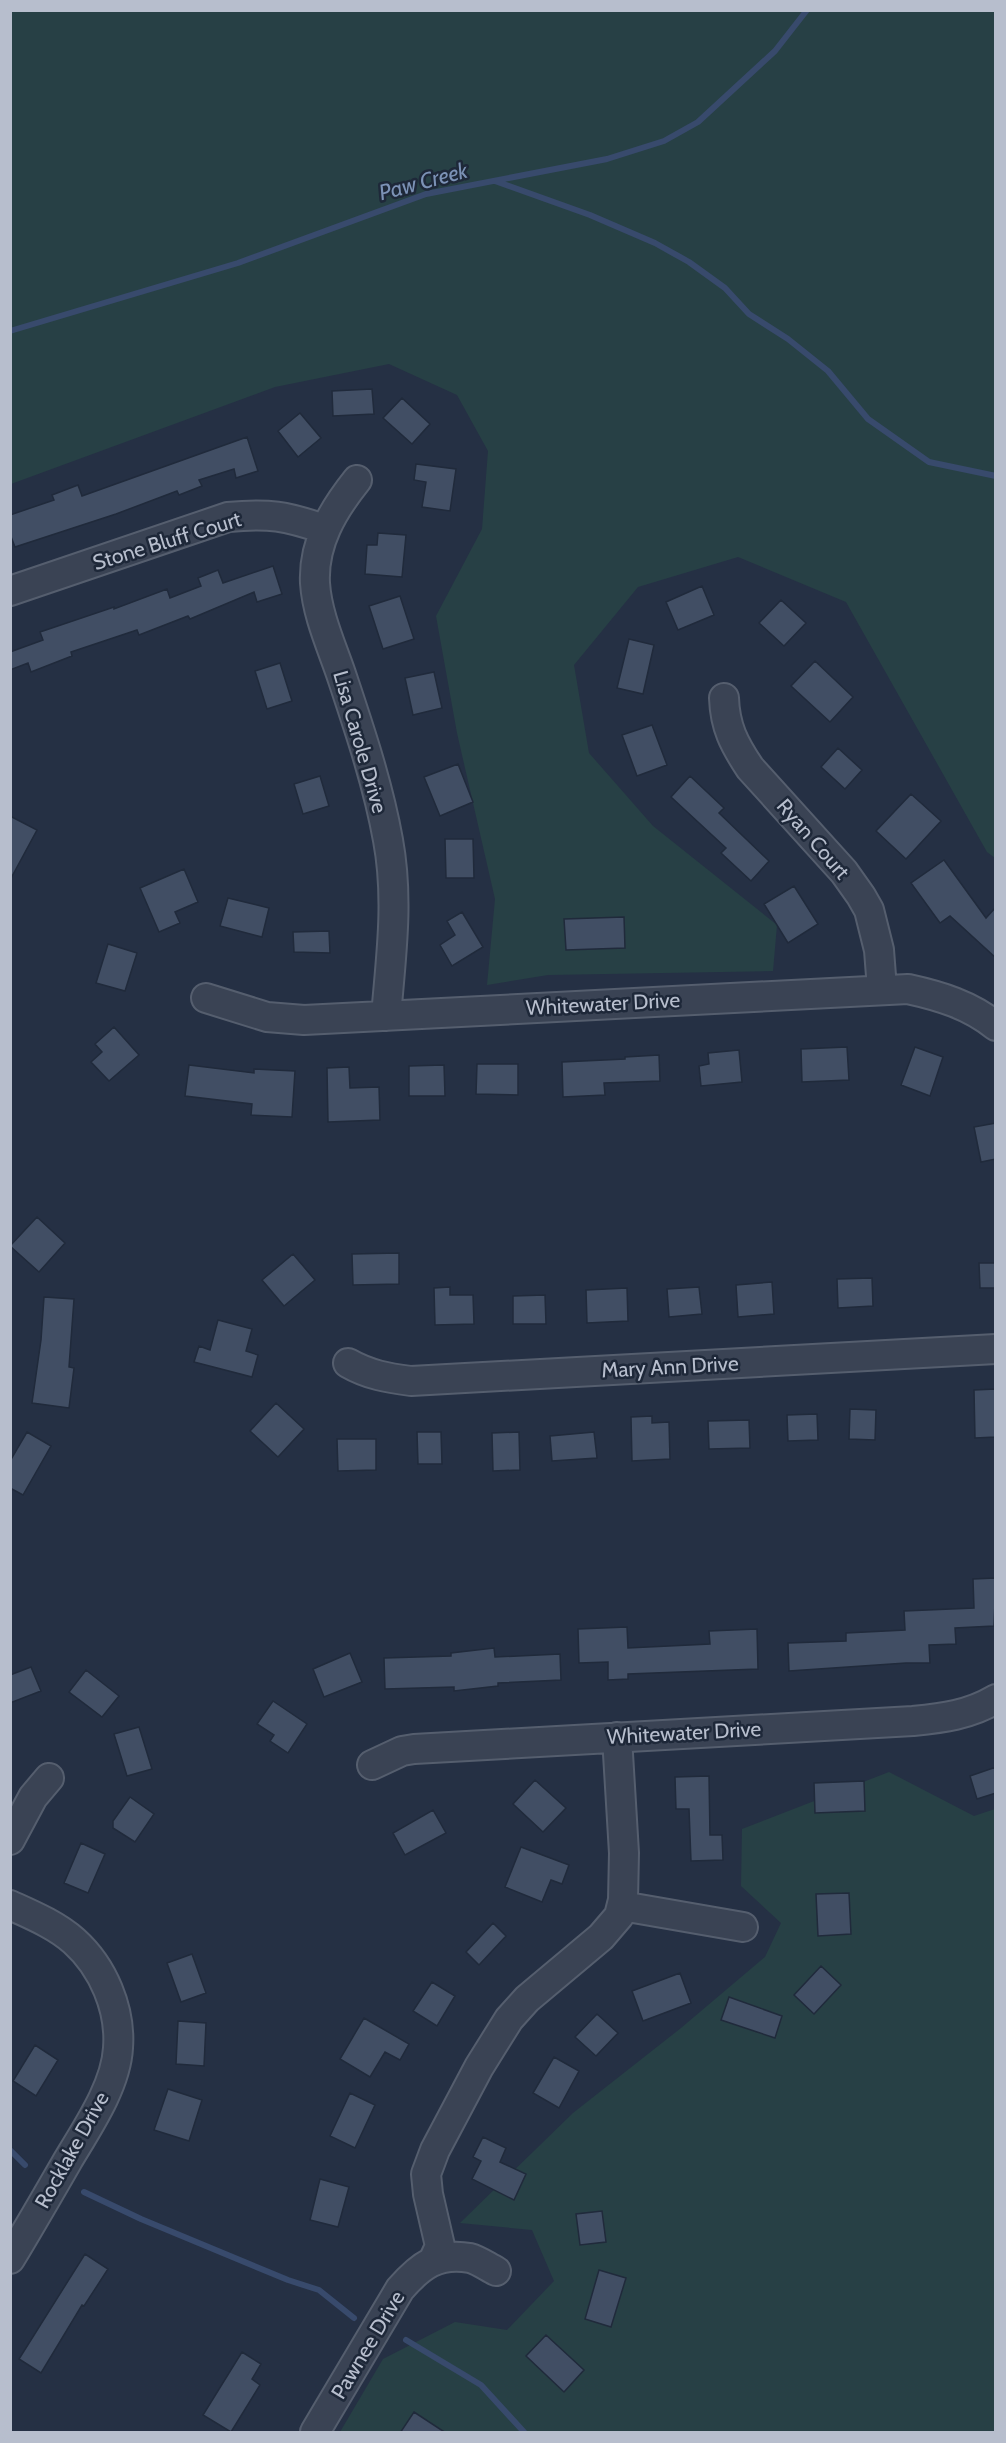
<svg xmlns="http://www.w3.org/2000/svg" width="1006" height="2443" font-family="Cabin,sans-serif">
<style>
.green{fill:#274045}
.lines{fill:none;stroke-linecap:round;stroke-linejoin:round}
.stream{stroke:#384a6c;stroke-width:6}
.building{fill:#414e64;stroke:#202a3b;stroke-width:1.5}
.minor-casing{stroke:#555e6e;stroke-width:32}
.minor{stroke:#3a4354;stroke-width:28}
.labels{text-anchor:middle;stroke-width:5;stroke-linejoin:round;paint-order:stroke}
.street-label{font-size:21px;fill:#b7becd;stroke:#1e2839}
.water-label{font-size:22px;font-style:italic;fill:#7c92b6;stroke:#1e2839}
</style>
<rect width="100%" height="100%" fill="#253044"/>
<path class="green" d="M11 11H995V858L987 852 846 602 738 557 638 587 574 665 589 753 653 826 777 925 773 971 548 975 487 985 495 899 457 733 436 616 482 529 488 451 457 395 389 364 275 387 11 484Z
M889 1772 974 1816 995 1809V2432H340L383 2359 455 2322 507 2330 554 2281 532 2230 460 2223 573 2113 681 2028 765 1957 781 1923 741 1886 742 1829Z"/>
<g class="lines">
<path class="stream" d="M495 181 590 215 655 243 689 262 725 288 749 314 788 339 828 371 868 419 929 462 996 476
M10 331 238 263 426 194 607 159 664 141 698 122 775 51 807 10
M10 2150 25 2165
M84 2192 141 2219 288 2280 319 2290 354 2318
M406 2340 481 2385 524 2432"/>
</g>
<path class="building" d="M372 389 374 414 333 416 332 391Z
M402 398 430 424 412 444 383 418Z
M300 413 321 438 298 457 278 431Z
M247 437 258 471 236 478 234 469 199 480 202 486 179 495 177 491 116 514 15 547 10 534V515L54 500 52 495 78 485 82 496Z
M416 464 456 469 450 511 422 507 426 482 414 480Z
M378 533 406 535 402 577 365 574 367 545H377Z
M273 566 282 594 257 602 254 592 190 619 188 616 139 635 137 630 71 652 72 656 31 672 28 663 10 670V652L43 640 40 632 114 607V609L167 589 170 598 201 586 198 578 218 570 223 583Z
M702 586 714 615 678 630 666 602Z
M400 596 414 639 383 649 369 606Z
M781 600 806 623 784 646 759 623Z
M629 639 654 645 643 694 617 688Z
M815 661 853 697 830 722 791 686Z
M280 663 292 701 267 709 255 671Z
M434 672 442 708 413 715 405 678Z
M652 725 667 765 637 776 622 735Z
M838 748 862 770 845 789 821 767Z
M458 764 473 802 440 816 424 777Z
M320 776 329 806 303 814 294 784Z
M690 776 724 808 719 813 769 861 751 881 721 853 726 848 671 797Z
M911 794 941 821 906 859 876 831Z
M10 816 37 830 10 880Z
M445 839H473L474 878H446Z
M944 860 986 918 996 907V958L950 916 940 923 911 883Z
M184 869 198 902 175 912 180 923 159 932 140 888Z
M794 886 818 924 788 943 764 904Z
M228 898 269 908 262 937 220 926Z
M462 912 483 947 452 966 440 945 455 935 447 921Z
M624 917 625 948 566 950 564 919Z
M329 931 330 953 294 952 293 932Z
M108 944 137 953 125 991 96 983Z
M114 1027 139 1055 109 1081 91 1062 102 1052 95 1044Z
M847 1047 849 1080 802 1082 801 1049Z
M915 1047 943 1057 930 1096 901 1085Z
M739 1050 742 1082 701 1086 699 1066 709 1064 708 1053Z
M659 1055 660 1081 604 1083 605 1095 563 1097 562 1062 625 1059V1057Z
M477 1064H518V1095L476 1094Z
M189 1065 254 1073V1069L295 1071 292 1117 251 1115 252 1104 185 1096Z
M444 1065 445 1096H409V1066Z
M349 1067 350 1088 379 1087 380 1120 328 1122 327 1068Z
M996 1123V1159L981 1162 974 1127Z
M37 1217 65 1243 39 1272 10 1246Z
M399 1253V1284L353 1285 352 1254Z
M293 1254 315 1280 284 1306 262 1280Z
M979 1263H996V1288H980Z
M872 1278 873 1306 838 1308 837 1279Z
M772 1282 774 1314 738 1317 736 1285Z
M450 1287V1295H473L474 1324 435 1325 434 1288Z
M699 1287 702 1314 669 1317 667 1289Z
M627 1288 628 1321 587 1323 586 1290Z
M545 1295 546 1324H513V1296Z
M44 1297 74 1299 69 1367 74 1368 69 1408 32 1403 41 1340Z
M218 1320 252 1329 246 1351 258 1355 252 1377 194 1362 199 1346 210 1350Z
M996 1389V1437L975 1438 974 1390Z
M276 1403 304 1429 278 1457 250 1431Z
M850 1409 876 1410 875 1440 849 1439Z
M817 1414 818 1440 788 1441 787 1415Z
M652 1416V1423L669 1422 670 1459 632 1461 631 1417Z
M749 1420 750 1448 709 1449 708 1421Z
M27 1432 51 1446 23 1495 10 1488V1461Z
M417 1432H441L442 1464H418Z
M519 1432 520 1470 493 1471 492 1433Z
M594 1432 597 1458 552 1461 550 1436Z
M337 1439H376V1470L338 1471Z
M996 1578 994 1626 955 1628 956 1644 929 1645 930 1663H906L789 1671 788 1643 846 1641V1633L905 1630 904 1611 974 1608 973 1579Z
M627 1627 628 1648 710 1644 709 1631 757 1629 758 1669 628 1674V1679L608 1680V1662L579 1663 578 1629Z
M494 1648 495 1657 560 1654 561 1680 498 1683V1686L454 1691V1687L385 1689 384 1658 451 1656V1653Z
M350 1653 362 1682 324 1697 313 1669Z
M31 1667 41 1691 10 1703V1675Z
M86 1670 119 1696 102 1717 69 1692Z
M273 1701 307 1724 288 1753 270 1741 274 1735 257 1724Z
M139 1727 152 1769 127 1776 114 1734Z
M996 1767V1793L977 1799 970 1776Z
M709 1776 710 1835H722L723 1860 691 1861 689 1809H676L675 1777Z
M535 1780 566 1808 543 1832 513 1804Z
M864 1781 865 1811 815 1813 814 1783Z
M130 1797 154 1814 135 1842 113 1828V1821Z
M433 1810 446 1833 405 1855 393 1833Z
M81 1843 105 1854 88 1893 64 1883Z
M521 1847 569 1865 562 1884 551 1880 542 1902 505 1887Z
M849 1893 851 1934 818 1936 816 1894Z
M493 1923 506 1936 479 1965 466 1952Z
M192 1954 206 1993 181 2002 167 1963Z
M821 1966 841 1985 814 2014 794 1995Z
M680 1973 691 2003 643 2021 632 1991Z
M432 1982 455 1996 437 2026 413 2011Z
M729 1997 782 2016 775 2038 721 2020Z
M597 2014 618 2033 596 2056 575 2037Z
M364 2018 409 2044 400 2060 385 2052 370 2077 340 2059Z
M178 2021 206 2023 204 2066 176 2064Z
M35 2045 58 2060 36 2096 13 2081Z
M554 2057 579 2071 559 2108 533 2093Z
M168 2089 202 2100 189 2141 154 2130Z
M350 2093 375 2105 355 2148 330 2136Z
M483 2137 506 2148 500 2162 526 2174 514 2200 472 2179 481 2161 473 2157Z
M320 2179 349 2187 338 2227 310 2220Z
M602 2211 606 2242 580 2245 576 2214Z
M85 2254 108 2269 84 2306 82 2305 41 2373 19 2359Z
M599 2270 626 2278 611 2327 585 2319Z
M546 2335 584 2370 564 2392 526 2356Z
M242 2352 261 2364 252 2379 260 2385 231 2432 203 2415Z
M414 2412 446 2433H400Z"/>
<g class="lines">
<defs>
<path id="minor" d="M357 480C333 510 313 543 315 583 317 614 331 645 341 674 359 728 378 784 388 840 399 899 391 957 386 1016
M10 591 228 517C269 513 286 516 324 529
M724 698C725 727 734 744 750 768L844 872 861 896 869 910 879 950 882 989
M206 998 267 1017 304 1020 908 989C940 996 970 1005 996 1026
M348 1363C369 1375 388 1378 411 1381L996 1349
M372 1765 402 1751 414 1749 913 1721C943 1718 969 1715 996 1699
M10 1840 33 1797 49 1778
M10 1905C32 1915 56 1925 74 1941 103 1967 121 2009 118 2048 116 2086 87 2128 68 2160 49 2193 30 2226 10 2259
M622 1906 743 1927
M434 2259 440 2246 428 2194 426 2174 435 2150 479 2067 509 2019 527 1999 601 1937 619 1916 623 1900 624 1853 617 1737
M315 2432 400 2289C420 2266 438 2252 470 2258 478 2260 488 2267 496 2271"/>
</defs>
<use href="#minor" class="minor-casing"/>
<use href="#minor" class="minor"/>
</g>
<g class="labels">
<g class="street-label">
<text transform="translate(167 541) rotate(-17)" y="7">Stone Bluff Court</text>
<text transform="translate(360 742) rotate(74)" y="7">Lisa Carole Drive</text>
<text transform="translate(813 839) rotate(49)" y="7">Ryan Court</text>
<text transform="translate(603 1004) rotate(-3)" y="7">Whitewater Drive</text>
<text transform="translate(670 1367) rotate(-3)" y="7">Mary Ann Drive</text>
<text transform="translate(684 1733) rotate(-3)" y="7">Whitewater Drive</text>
<text transform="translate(72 2150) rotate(-61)" y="7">Rocklake Drive</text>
<text transform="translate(368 2345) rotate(-59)" y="7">Pawnee Drive</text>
</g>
<g class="water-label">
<text transform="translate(423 181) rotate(-15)" y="8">Paw Creek</text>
</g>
</g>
<rect width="1006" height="2443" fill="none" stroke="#b7becd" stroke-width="24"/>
</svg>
